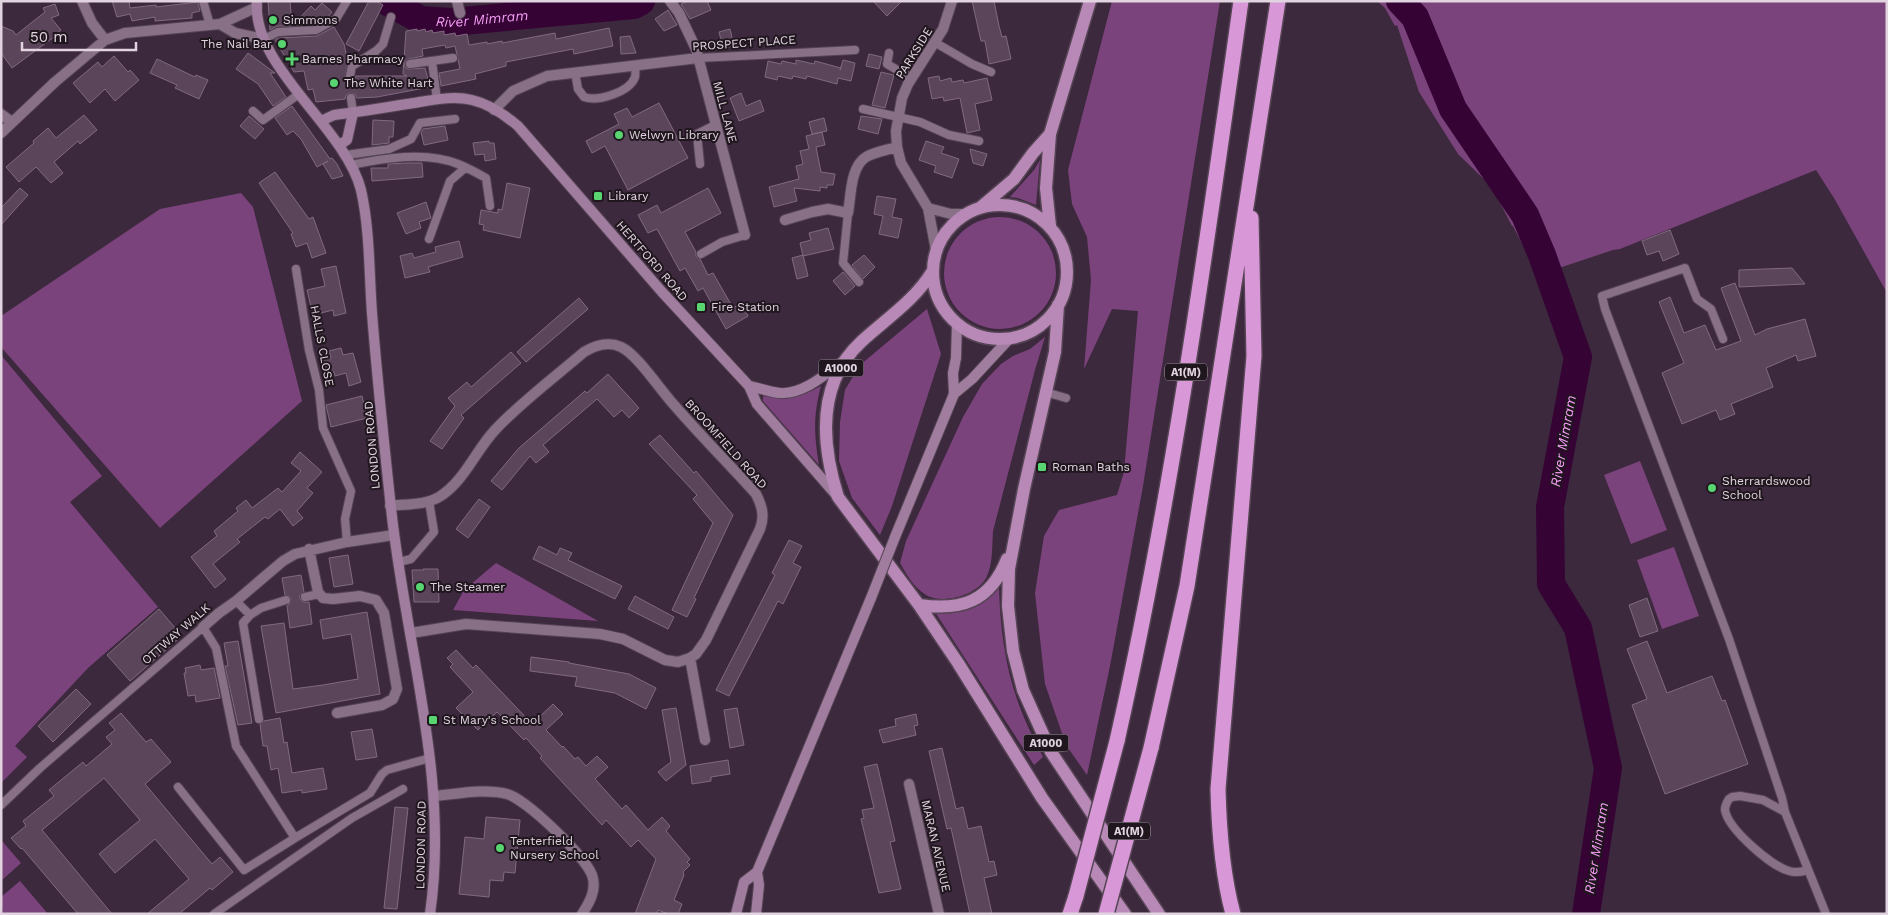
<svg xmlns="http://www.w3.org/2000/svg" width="1888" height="915" font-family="'Work Sans',sans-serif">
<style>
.green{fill:#7b437b}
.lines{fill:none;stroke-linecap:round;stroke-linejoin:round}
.river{stroke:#350435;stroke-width:28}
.building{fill:#5b455a;stroke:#816a80}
.lane-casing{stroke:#554454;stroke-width:10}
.street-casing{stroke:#554454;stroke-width:12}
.secondary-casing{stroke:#554454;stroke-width:12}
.primary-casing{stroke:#554454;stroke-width:15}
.highway-casing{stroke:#554454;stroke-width:18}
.lane{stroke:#887187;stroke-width:8}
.street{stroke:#887187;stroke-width:10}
.secondary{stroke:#a07d9f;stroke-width:10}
.primary{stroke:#b888b7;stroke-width:12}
.highway{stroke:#d898d7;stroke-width:15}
.secondary-bridge-casing{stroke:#554454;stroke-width:12;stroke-linecap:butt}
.highway-bridge-casing{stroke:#554454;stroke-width:18;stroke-linecap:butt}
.secondary-bridge{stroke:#a07d9f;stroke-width:10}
.highway-bridge{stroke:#d898d7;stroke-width:15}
.poi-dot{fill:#58d570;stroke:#1f161e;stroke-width:2}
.labels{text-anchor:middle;stroke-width:4;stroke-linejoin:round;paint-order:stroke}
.shield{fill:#1f161e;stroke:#a79ba6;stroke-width:1}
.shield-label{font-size:11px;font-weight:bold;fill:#e1d4e0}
.poi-label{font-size:12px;fill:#e1d4e0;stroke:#1f161e;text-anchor:start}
.street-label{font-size:12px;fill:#e1d4e0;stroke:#1f161e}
.water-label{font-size:14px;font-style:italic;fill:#f99ef8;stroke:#1f161e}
</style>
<rect width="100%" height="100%" fill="#3d293d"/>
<path class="green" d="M1112 1H1220L1143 486 1110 666 1087 775 1066 745 1045 684 1035 593 1044 536 1059 510 1117 495 1124 472 1138 311 1112 309 1084 369 1091 280 1087 237 1072 204 1068 170Z
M1377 1H1887V293L1834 198 1816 170 1620 249 1613 250 1538 275 1513 226H1512L1492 187 1458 154 1419 92 1397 25 1395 26 1385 8Z
M1040 160 1036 205 1018 198 1010 197 1034 170Z
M241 193 253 207 302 401 160 528 1 347V316L160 209Z
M944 273a56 56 0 1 1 112 0a56 56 0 1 1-112 0Z
M927 309 941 354 892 506 880 535 852 498 839 461 840 422 845 390 860 365Z
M1045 337 1035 370 993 531C992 545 993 563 987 576 979 595 943 605 926 595 913 587 907 575 900 563L906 541 963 417 982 384 1001 364 1013 356 1030 349Z
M1 355 102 476 70 502 158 607 88 668 15 746 27 757 1 783Z
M821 386C813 416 814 434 819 465L763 401V397L765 395C786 403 802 396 821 386Z
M1640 461 1667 530 1631 544 1604 475Z
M1674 547 1699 616 1662 629 1637 560Z
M496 563 598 621 453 610 464 590Z
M996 586 999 587C1000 630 1006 675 1023 715 1029 730 1036 743 1043 757L1034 765 935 612C966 613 975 609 996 586Z
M2 841 21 863 1 881V842Z
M20 881 48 914H3L1 897Z"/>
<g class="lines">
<g class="river">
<path id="s1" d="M386 1 421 20 452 22 634 5 641 1"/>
<path d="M1400 1 1415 17 1453 109 1525 215 1542 255 1578 357 1550 507 1551 584 1578 628 1608 768 1586 914"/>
</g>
</g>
<path class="building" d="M112 1H129L130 8 156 5V7L198 2 200 11 192 13V18L155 21V17L132 21 130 14 117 17Z
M268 1H290L292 26H277L270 30Z
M369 1H376L383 5 359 51 346 44Z
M688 1H707L711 10 690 19 681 4Z
M873 1H902L887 16Z
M972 1H994L999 26 1002 37 1006 36 1011 59 989 64 985 41H981Z
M322 3 332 12 328 17 314 24 292 26 311 6 315 10Z
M55 4 59 15 51 18 61 30 53 36 54 37 12 68 1 53V26L13 31 16 35 45 12 43 8Z
M668 10 677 25 664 31 655 19Z
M334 27 344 44 348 62 345 77 349 82 354 80 356 76H407L403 74 406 31 417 29V31L425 29 426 32 432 30 433 33 444 31V35L455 33 456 36 467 34 469 45 487 42V44L502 41V43L555 33 556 39 609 28 613 46 574 54 573 49 506 62V66L475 74 476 79 441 86 439 73 460 69 455 46 446 48 445 45 422 49 423 56 409 59 405 62V67L408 69 425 68 430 87 377 97 357 98 355 94 350 93 346 95 345 99 316 102 313 89 308 90 304 71 294 72 275 40 279 38 317 36Z
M730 29 734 46 723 48 719 32Z
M630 36 636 53 621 54 620 37Z
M248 53 275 73H270L286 97 273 106 258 84 236 69Z
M869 54 882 57 879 69 866 66Z
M114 56 128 72 130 70 139 80 115 101 105 89 90 103 73 83 98 62 102 67Z
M157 59 195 77 196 75 208 80 199 99 175 88 177 85 150 73Z
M796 60 814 64 815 61 841 68 840 70 843 60 855 63 851 81 838 78 837 84 807 76 806 79 793 76 792 79 778 76 777 80 765 77 768 61 781 64 782 61 796 64Z
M881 72 894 75 885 108 872 105Z
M939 76 940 81 951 78 952 82 963 80 964 83 987 78 992 100 975 104 980 130 967 133 960 98 944 101 943 97 932 99 928 78Z
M741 93 746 106 760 100 764 111 739 121 730 98Z
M659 103 688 158 628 190 605 146 592 153 586 141 619 124 614 114 627 108 632 117Z
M292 106 330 159 332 158 337 164 343 176 332 179 323 164 328 161 317 167 301 139 293 131 287 135 275 118Z
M84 115 97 130 80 144 78 141 54 162 63 173 51 183 36 167 19 182 6 167 34 143 33 141 48 128 56 138Z
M249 116 264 129 255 139 240 126Z
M861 116 882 119 878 134 858 129Z
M824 118 827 131 812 134 809 122Z
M373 120 394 121 393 137H389V143L372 145Z
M445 126 448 140 424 145 421 132 423 129Z
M822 132 825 145 816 147 821 172 835 174 833 185H827V188L820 187V191L794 188 797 201 774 207 769 187 799 179 796 166 803 164 800 151 809 149 806 136Z
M489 141V143H494L496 159 485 161 484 154 475 155 473 143Z
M926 141 944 147 941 153 959 159 952 178 934 172 936 166 919 160Z
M970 149 987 154 983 166 973 163Z
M406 163H422L423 177 372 181 371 168H388V164Z
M275 172 309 219 313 217 326 253 312 258 307 243 296 247 291 234 293 233 259 183Z
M507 183 530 188 520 238 483 230 484 225 479 224 481 210 498 213V209L502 210Z
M20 188 28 195 1 225V208Z
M708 188 721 213 685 232 696 252V256L700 259 708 275 713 273 733 308 741 303 748 316 726 329 703 288 698 291 685 268 680 271 657 229 648 233 638 215 657 205 661 213Z
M877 196 896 199 892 217 902 219 898 238 879 234 883 216 874 214Z
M426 202 431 218 419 222 421 228 406 234 397 213Z
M828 228 834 249 803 256 800 243 811 240 809 233Z
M1670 230 1679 254 1663 261 1659 251 1647 255 1642 241Z
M459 241 463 257 428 267 430 272 405 278 400 256 412 253 414 258 436 252 435 247Z
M803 255 808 276 797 279 792 258Z
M864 255 875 267 863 279 852 265Z
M336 266 346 313 334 316 333 310 313 315 307 290 325 286 321 269Z
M1792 268 1805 284 1739 287V270Z
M843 272 855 286 845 295 833 281Z
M1735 283 1755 335 1767 329 1805 319 1816 356 1798 361 1796 355 1766 368 1773 387 1731 404 1735 414 1720 420 1716 410 1682 424 1662 373 1684 363 1659 302 1670 297 1684 333 1705 325 1716 350 1741 341 1721 288Z
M579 298 588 309 526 362 517 352Z
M341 348 343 355 353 353 361 382 349 386 346 373 335 376 334 372 325 374 322 360 331 358 329 351Z
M511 352 521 363 461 415 464 418 442 449 430 441 455 406 448 398 467 382 471 387Z
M608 374 639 408 629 418 622 410 614 417 597 399 543 445 549 452 536 463 530 456 502 490 491 481 519 448 585 391 587 393Z
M362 396 367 418 331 427 326 405Z
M660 435 694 473 696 471 733 515 694 598 696 599 687 617 672 610 713 523 693 499 697 495 649 444Z
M300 452 322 472 307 488 313 493 297 511 303 518 293 526 280 509 268 519 265 517 237 539 240 542 213 564 226 579 215 588 191 557 217 536 214 531 238 511 236 508 246 500 252 508 278 488 282 492 301 471 291 463Z
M479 499 490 507 468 538 456 529Z
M789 540 802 546 793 563 801 567 783 604 778 601 729 696 716 690 775 575 772 573Z
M539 546 557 555 560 548 572 553 568 560 622 586 615 599 533 559Z
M348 555 353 584 334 587 329 558Z
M423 569H438L439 602H414L412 570H424Z
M301 575 304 592 300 595V599L303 602H309L312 624 290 628 287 606 290 603 291 599 289 596 285 595 282 578Z
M635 596 674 617 668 629 628 609Z
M1647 598 1658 631 1640 637 1629 605Z
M159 609 182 636 130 681 107 655Z
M367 612 380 694 276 713 261 626 284 623 293 689 323 685 358 679 351 634 323 639 320 620Z
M238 641 252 723 238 725 225 666H228L224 643Z
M1647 641 1667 693 1712 676 1722 701 1725 700 1748 764 1665 794 1632 705 1647 699 1627 649Z
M456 650 473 668 476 665 532 724 553 704 563 714 546 730 562 747 563 746 575 759 578 757 586 766 597 756 608 767 595 779 622 809 626 805 648 830 662 817 670 826 666 831 690 859 687 862 690 865 683 872 684 875 674 900 682 904 678 914H668L658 910 657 914H635L656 859 638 840 631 847 606 820 602 825 540 758 542 756 526 738 524 740 497 712 478 730 456 708 473 692 450 667 453 664 447 658Z
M531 657 569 662V663L629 674 656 688 646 709 615 693 575 686 577 677 530 671Z
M200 665 201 670 214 668 220 698 196 702 195 695 188 696 184 673H186L185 668Z
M76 689 91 704 53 742 38 726Z
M676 708 686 765 666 781 658 772 671 762 662 710Z
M737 708 744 745 730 748 724 710Z
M121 713 146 742 151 739 171 762 145 784 212 864 220 857 233 872 212 890 210 888 179 914H147L189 879 155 839 115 873 99 854 140 820 104 778 42 830 112 914H78L22 848 21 849 11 838 26 826 23 821 54 796 49 790 83 762 86 766 112 744 106 737 115 730 109 723Z
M916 714 918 725 914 726 916 735 883 743 879 730 896 726 895 719Z
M280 718 284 743 287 742 292 773 323 768 327 789 302 793V790L282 793 278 768 271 770 267 746H263L260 724 264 721Z
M372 729 377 757 356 760 351 732Z
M942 748 956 809 963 807 968 829 981 826 989 862 994 861 997 875 984 878 992 914H970L951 828 947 829 929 751Z
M728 760 730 774 711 777V781L692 784 690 766Z
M877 764 895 841 890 842 901 889 879 893 861 819 864 818 862 810 874 808 864 767Z
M395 807 408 808 397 909 384 908Z
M486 817 520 820 515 873 504 872 503 881 490 880 489 897 459 894 465 837 484 839Z"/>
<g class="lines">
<defs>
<path id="lane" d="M203 1 210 25
M264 39 278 32 316 30 336 19 347 1
M936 43 972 64 991 72
M889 53 887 64 911 78
M698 58 855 50
M432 61 437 100
M410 64 453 58
M575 72 578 89 584 97C598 102 630 92 635 77 636 74 635 68 635 65
M350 76 352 66 376 51 383 44 391 17
M351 98 353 113
M863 109 920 122 949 135 979 141
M253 111 263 120 299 94
M346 155 389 149 411 139 420 123 455 119
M700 164 697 134 715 125
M351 165C385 158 426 151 458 164 468 168 477 173 486 178L490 206
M848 213 843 263 859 282
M429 239 450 181 465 168
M701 254 722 242 745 235
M296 269 309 350 319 390 323 428 351 491 345 519 347 542
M1723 339 1711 309 1697 299 1685 268 1602 296 1605 309 1729 639 1782 798 1785 812
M1045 392 1066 398
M399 562 411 559 434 532 429 501
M305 597 319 594
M236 601 250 615 243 623 259 719
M250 615 261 608 286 600
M178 787 244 870 295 838
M1 805 40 768 203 627 216 648 236 746 295 838 370 793 382 774 387 770 430 758
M1808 870C1802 872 1796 873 1789 871 1771 866 1728 829 1725 810 1725 806 1727 802 1729 799L1732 797 1740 796 1763 800 1785 812 1826 914
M214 914 352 818 403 789"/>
<path id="street" d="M82 1 92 23 105 40
M457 1 460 13
M670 1 679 13 696 49 745 235
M220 24 235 33 264 39
M494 110 513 91 547 76 698 58
M1 114 12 122
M1 133 55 82 105 40 125 33 220 24 257 7
M928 208 951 214H965
M785 220 812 212 828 209 848 213C851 197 850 167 866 157 875 152 887 150 897 147
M936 250 928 208 901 163 897 147 896 131 902 98 908 84 943 29 952 1
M390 506C406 504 426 505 439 497 464 482 476 450 495 430 520 403 556 376 584 352 596 345 608 341 621 347 637 354 661 391 675 406 701 436 729 464 756 494 762 506 765 516 760 529L706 640 696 654 690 658 678 662 665 660 623 639 600 634 466 624 411 633
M309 549 318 592 323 598 333 599 360 596 376 600 384 613 397 689 393 699 382 705 337 713
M203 627 219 613 236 601 283 561 295 554 347 542 394 535
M690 658 705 740
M909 784 939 914
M435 796C457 794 485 788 507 794 526 799 585 856 592 875 597 889 590 902 582 914"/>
<path id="secondary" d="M257 1C251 66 345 127 361 190 370 230 369 273 372 313 377 378 384 443 391 508 405 643 450 777 430 914
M321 121 334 115C358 112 383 108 407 104 428 101 451 95 472 100 489 104 505 115 518 126L662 292 749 386 757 404 837 496
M339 145 347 140 353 113
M749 386C759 388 770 392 780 393 804 395 828 372 846 359
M954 394 972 379 1010 338
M895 537 954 394 953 373 956 358 957 323
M736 914 744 882 757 872 871 598
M756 914 759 885 757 872"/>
<path id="primary" d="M933 272a67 67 0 1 1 134 0a67 67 0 1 1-134 0Z
M981 207 1014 179 1033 153 1050 134
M1050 226 1046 188 1050 134 1090 1
M932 272C915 300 886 319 862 341 817 382 821 443 838 497L919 605 958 663 1042 798 1125 914
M1058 305 1055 352 1024 489 1009 569 1008 606 1013 651 1023 690 1051 752 1159 914
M919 605C961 611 990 602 1007 559"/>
<path id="highway" d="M1117 741C1172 497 1206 249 1241 1
M1151 748 1187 586 1278 1
M1070 914 1076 896
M1233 914C1222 873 1219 831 1218 789L1254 356 1251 218"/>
</defs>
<use href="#lane" class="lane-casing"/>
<use href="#street" class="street-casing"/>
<use href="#secondary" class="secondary-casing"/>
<use href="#primary" class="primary-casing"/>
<use href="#highway" class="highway-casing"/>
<use href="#lane" class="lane"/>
<use href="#street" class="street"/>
<use href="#secondary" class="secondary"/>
<use href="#primary" class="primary"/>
<use href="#highway" class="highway"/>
<defs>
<path id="secondary-bridge" d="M871 598 895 537"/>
<path id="highway-bridge" d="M1076 896 1117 741
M1106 914 1151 748"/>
</defs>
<use href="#secondary-bridge" class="secondary-bridge-casing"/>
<use href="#highway-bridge" class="highway-bridge-casing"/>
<use href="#secondary-bridge" class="secondary-bridge"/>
<use href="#highway-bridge" class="highway-bridge"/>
</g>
<g class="poi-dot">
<circle cx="273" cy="20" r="5"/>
<circle cx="282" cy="44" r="5"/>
<path d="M289.5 51.5h5v5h5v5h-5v5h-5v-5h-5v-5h5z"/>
<circle cx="334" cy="83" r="5"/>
<circle cx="619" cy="135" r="5"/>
<rect x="593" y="191" width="10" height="10" rx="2.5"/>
<rect x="696" y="302" width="10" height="10" rx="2.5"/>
<rect x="1037" y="462" width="10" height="10" rx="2.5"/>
<circle cx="1712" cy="488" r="5"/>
<circle cx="420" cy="587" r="5"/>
<rect x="428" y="715" width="10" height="10" rx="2.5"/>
<circle cx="500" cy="848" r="5"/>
</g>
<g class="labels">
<g class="shield">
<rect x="818.5" y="359.5" width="45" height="17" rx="4"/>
<rect x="1165" y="363.5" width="42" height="17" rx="4"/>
<rect x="1023.5" y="734.5" width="45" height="17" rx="4"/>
<rect x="1108" y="822.5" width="42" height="17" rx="4"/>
</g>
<g class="shield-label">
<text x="841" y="372">A1000</text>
<text x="1186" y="376">A1(M)</text>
<text x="1046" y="747">A1000</text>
<text x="1129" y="835">A1(M)</text>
</g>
<g class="poi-label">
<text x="283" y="24">Simmons</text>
<text x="272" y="48" text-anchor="end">The Nail Bar</text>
<text x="302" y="63">Barnes Pharmacy</text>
<text x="344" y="87">The White Hart</text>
<text x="629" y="139">Welwyn Library</text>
<text x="608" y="200">Library</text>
<text x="711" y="311">Fire Station</text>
<text x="1052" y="471">Roman Baths</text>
<text x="1722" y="485">Sherrardswood<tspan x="1722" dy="14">School</tspan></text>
<text x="430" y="591">The Steamer</text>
<text x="443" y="724">St Mary's School</text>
<text x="510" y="845">Tenterfield<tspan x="510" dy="14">Nursery School</tspan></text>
</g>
<g class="street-label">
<text transform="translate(744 43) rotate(-4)" y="4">PROSPECT PLACE</text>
<text transform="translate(914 53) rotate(-58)" y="4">PARKSIDE</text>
<text transform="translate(725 112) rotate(75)" y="4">MILL LANE</text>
<text transform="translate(652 261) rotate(49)" y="4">HERTFORD ROAD</text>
<text transform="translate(322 346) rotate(79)" y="4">HALLS CLOSE</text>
<text transform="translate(726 444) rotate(48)" y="4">BROOMFIELD ROAD</text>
<text transform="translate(372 445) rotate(-95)" y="4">LONDON ROAD</text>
<text transform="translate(176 634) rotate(-41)" y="4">OTTWAY WALK</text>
<text transform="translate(421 845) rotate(-89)" y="4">LONDON ROAD</text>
<text transform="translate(936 846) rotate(77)" y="4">MARAN AVENUE</text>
</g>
<g class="water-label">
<text dy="5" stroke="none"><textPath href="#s1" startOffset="101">River Mimram</textPath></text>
<text transform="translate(1563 441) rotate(-80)" y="5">River Mimram</text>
<text transform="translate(1596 848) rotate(-81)" y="5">River Mimram</text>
</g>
</g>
<rect width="1888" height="915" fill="none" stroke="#e1d4e0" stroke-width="5"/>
<path d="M22 42v8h114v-8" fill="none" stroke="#e1d4e0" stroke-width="2.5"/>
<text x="30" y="42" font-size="15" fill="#e1d4e0" stroke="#1f161e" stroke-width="4" paint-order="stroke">50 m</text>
</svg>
